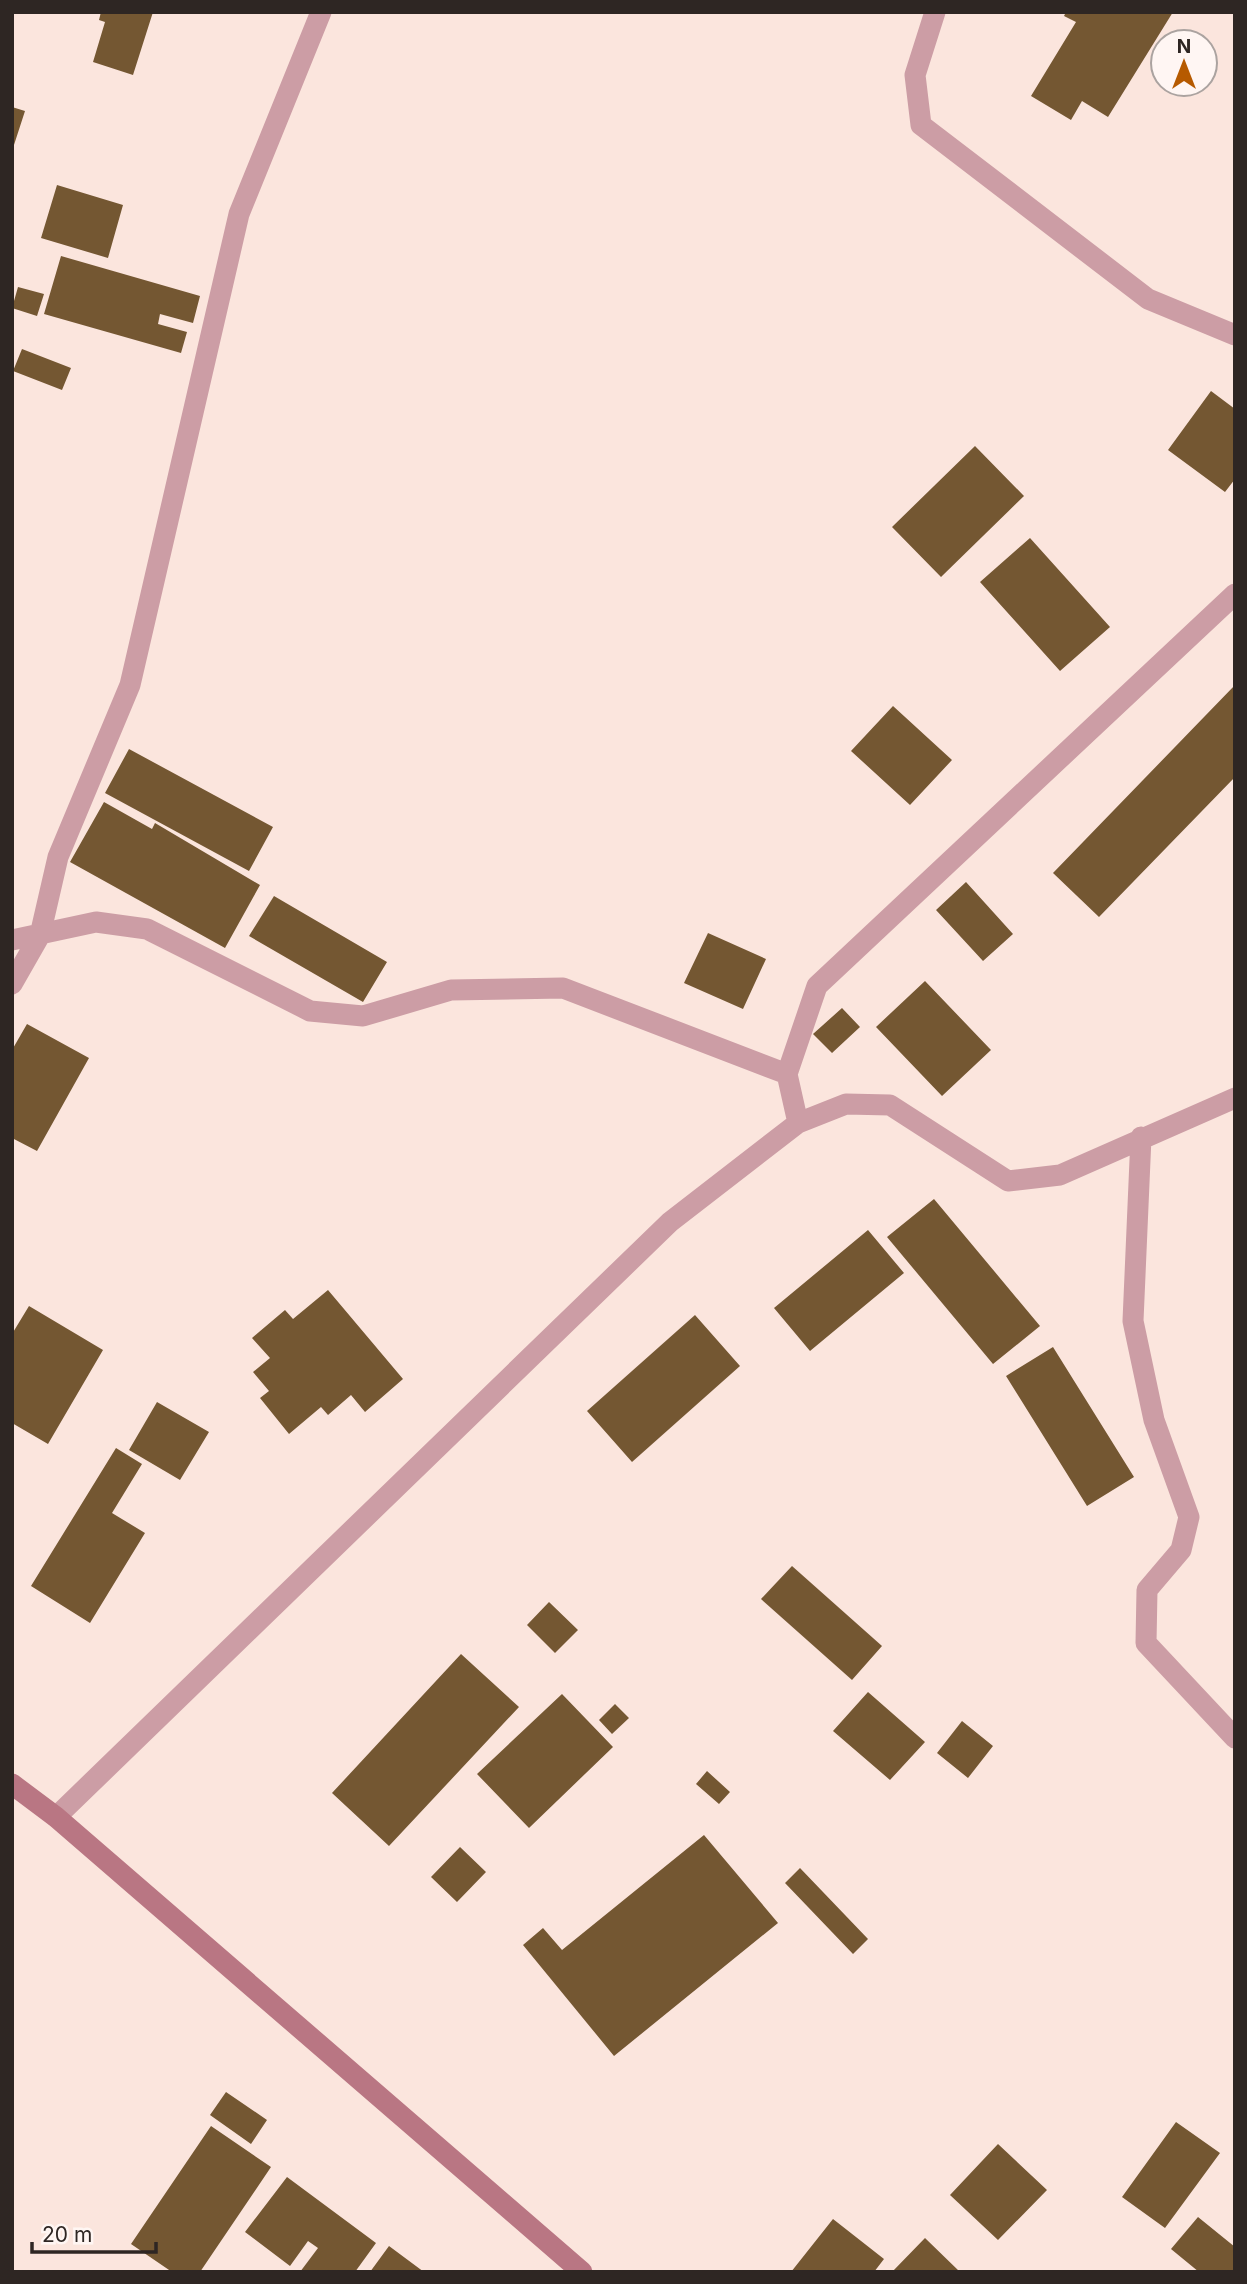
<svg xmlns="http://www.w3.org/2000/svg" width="1247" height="2284" font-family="Inter,sans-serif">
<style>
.building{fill:#745732}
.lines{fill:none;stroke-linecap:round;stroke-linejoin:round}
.minor{stroke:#cc9da5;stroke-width:21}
.secondary{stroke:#b97683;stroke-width:21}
</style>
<rect width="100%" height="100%" fill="#fbe5dd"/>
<path class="building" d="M101 12H153L133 75 93 62 105 22 99 20Z
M1066 12H1173L1108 117 1082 101 1071 120 1031 96 1076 22 1064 16Z
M12 107 25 111 13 148H12Z
M57 185 123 205 108 258 41 238Z
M61 256 200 296 193 323 160 314 158 324 187 332 181 353 44 314Z
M18 287 44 294 37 316 12 308Z
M22 349 71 368 62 390 13 371Z
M1211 391 1235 409V479L1225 492 1168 450Z
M975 446 1024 496 941 577 892 527Z
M1030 538 1110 627 1060 671 980 582Z
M1235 685V777L1099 917 1053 873Z
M893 706 952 760 910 805 851 751Z
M129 749 273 827 249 871 105 793Z
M104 802 152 829 155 823 260 885 225 948 70 862Z
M966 882 1013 934 983 961 936 910Z
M274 896 387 962 363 1002 249 936Z
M708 933 766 959 743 1009 684 983Z
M925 981 991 1050 942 1096 876 1027Z
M842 1008 860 1027 832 1053 813 1034Z
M27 1024 89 1058 37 1151 12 1138V1050Z
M934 1199 1040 1326 993 1364 887 1237Z
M868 1230 904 1273 810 1351 774 1308Z
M328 1290 403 1379 365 1412 351 1395 328 1415 321 1407 289 1434 260 1398 269 1391 253 1372 270 1358 252 1338 285 1310 293 1319Z
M29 1306 103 1350 48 1444 12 1423V1334Z
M695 1315 740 1366 632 1462 587 1411Z
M1053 1347 1134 1477 1087 1506 1006 1376Z
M157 1402 209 1432 180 1480 129 1450Z
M116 1448 142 1464 112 1513 145 1533 90 1623 31 1586Z
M792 1566 882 1646 852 1680 761 1599Z
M549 1602 578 1630 555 1653 527 1625Z
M461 1654 519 1707 389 1846 332 1793Z
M868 1692 925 1742 890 1780 833 1731Z
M562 1694 613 1747 529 1828 477 1774Z
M615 1704 629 1718 612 1734 599 1720Z
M962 1721 993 1746 968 1778 937 1753Z
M707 1771 730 1792 719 1804 696 1784Z
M704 1835 778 1923 614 2056 523 1945 543 1928 562 1950Z
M460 1847 486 1872 457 1902 431 1877Z
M800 1868 868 1939 853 1954 785 1883Z
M226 2092 267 2120 251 2144 210 2115Z
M1176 2122 1220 2153 1165 2228 1122 2197Z
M211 2126 271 2167 200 2272H172L131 2244Z
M998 2144 1047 2190 998 2240 950 2195Z
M287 2177 376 2243 355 2272H300L318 2248 308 2241 290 2266 245 2232Z
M1198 2217 1235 2247V2272H1199L1171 2249Z
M833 2219 884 2259 874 2272H791Z
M925 2238 960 2272H892Z
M389 2246 424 2272H370Z"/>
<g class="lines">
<path class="minor" d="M935 12 915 75 921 125 1148 299 1235 335
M12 940 96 922 147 929 310 1011 363 1016 451 990 563 988 787 1074
M12 984 40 935 58 857 130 685 239 214 321 12
M798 1123 787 1074 817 986 1235 594
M1141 1137 1133 1321 1154 1420 1189 1517 1181 1550 1147 1590 1146 1643 1235 1738
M56 1817 670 1222 798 1123 846 1104 890 1105 1008 1181 1060 1175 1235 1098"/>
<path class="secondary" d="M12 1784 56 1817 582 2272"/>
</g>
<rect width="1247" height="2284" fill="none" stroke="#2e2623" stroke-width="28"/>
<g transform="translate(1184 63)"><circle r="33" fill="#fff6f3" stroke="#aba3a0" stroke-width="2"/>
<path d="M0-5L12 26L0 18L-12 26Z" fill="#b65a00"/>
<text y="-10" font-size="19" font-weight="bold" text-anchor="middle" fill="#2e2623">N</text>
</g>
<path d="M32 2242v10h124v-10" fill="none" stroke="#2e2623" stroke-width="3.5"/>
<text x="42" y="2242" font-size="21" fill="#2e2623" stroke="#fff6f3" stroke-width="5" paint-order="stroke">20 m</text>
</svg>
